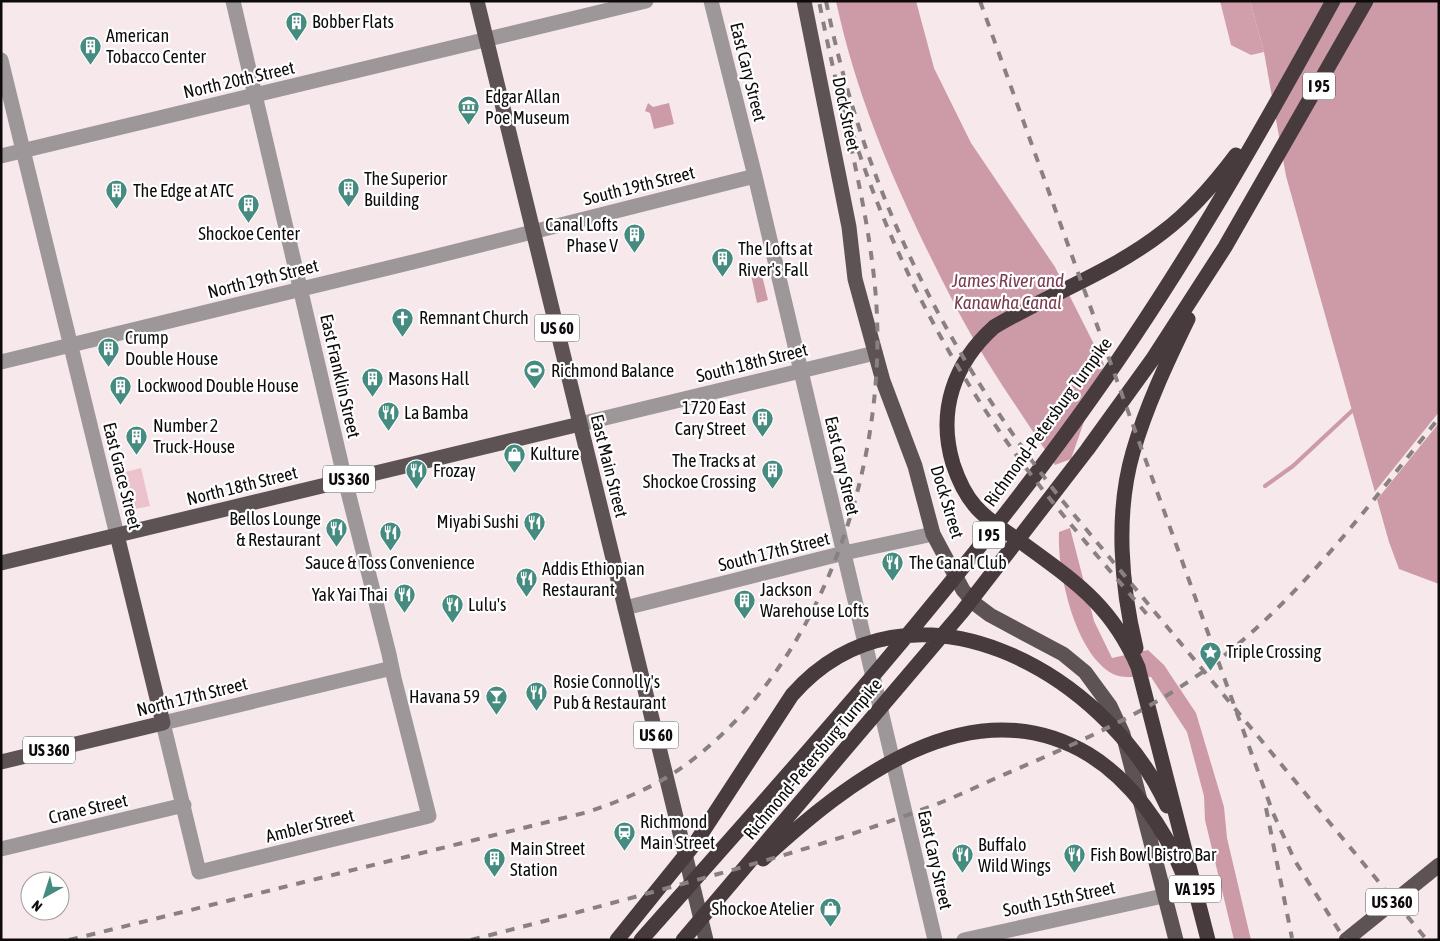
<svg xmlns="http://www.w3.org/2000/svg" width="1440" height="941" font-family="'Asap Condensed',sans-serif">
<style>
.green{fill:#ecc2cc}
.forest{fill:#d19eab}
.water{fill:#cd9ba8}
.pier{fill:#f6e8eb}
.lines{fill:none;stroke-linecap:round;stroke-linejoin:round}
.stream{stroke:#cd9ba8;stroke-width:4}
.minor{stroke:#9d9799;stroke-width:15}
.major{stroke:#5d5355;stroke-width:15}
.highway{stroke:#473b3e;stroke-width:15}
.rail{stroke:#898082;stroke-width:4;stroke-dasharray:9 9;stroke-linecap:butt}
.labels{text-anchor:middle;stroke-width:4.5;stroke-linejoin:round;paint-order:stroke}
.shield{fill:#fff;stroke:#575455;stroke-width:1}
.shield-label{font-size:16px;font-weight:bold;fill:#0f0b0c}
.poi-label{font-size:18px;fill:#0f0b0c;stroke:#fff;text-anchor:start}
.street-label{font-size:18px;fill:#0f0b0c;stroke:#fff}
.water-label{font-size:19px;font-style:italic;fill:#7c3b4f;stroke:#fff}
</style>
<rect width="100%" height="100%" fill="#f6e8eb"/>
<path class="green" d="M141 468 150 506 130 510 121 473Z"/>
<path class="forest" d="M1220 1H1250L1264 52 1251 55 1231 45Z"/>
<path class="water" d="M836 1H916L934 68 971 143 1055 267 1104 364 1071 459 1055 465C1022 414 986 364 958 311 907 213 859 110 836 1Z
M1250 1H1439V584L1399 569 1389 542 1286 176 1264 52Z
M648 103 653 107 669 103 674 124 654 129 650 113 645 111Z
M760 267 768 300 757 303 750 270Z
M1070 528 1094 621 1112 658 1148 650 1164 665 1196 713 1224 807 1227 838 1251 940H1234L1205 820 1204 796 1187 732 1151 677C1141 676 1122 679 1113 674 1075 654 1057 572 1059 532Z"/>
<path class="pier" d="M1439 412V423L1375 502 1373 494Z"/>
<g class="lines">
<path class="stream" d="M1265 486 1293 466 1354 409"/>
<path class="minor" d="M233 1 345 480 389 654 394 678 429 816 199 872 163 723 392 668
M711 1 755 176 935 940
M1 60 117 535
M1 156 646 1
M1 362 417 261 755 176
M580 424 875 353
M625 608 844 553 933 534
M1 849 184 805
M964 940 1163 896"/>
<path class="major" d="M477 1 706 940
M804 1 849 227 855 279 883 381 915 466 933 534 963 590 974 603 990 615 1063 654 1085 672 1110 706 1123 734 1176 940
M1 563 580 424
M1 762 163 723 117 535
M1346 940 1439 865"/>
<path class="highway" d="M1136 648C1121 586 1115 514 1133 452 1146 407 1167 362 1188 319
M763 859C848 781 970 684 1088 754 1131 780 1165 828 1183 874
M617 940 696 842 792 695C909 562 1106 672 1167 806
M641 940C792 770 945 601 1078 417 1174 285 1255 143 1333 1
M683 940 962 612 1087 450 1152 360 1225 247 1366 1
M1208 940 1138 667C1111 604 1074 581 1021 542 1006 531 988 521 976 507 965 495 958 479 953 464 937 411 954 363 994 327 1049 294 1112 272 1163 232 1191 211 1215 183 1236 155"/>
<path class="rail" d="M826 1C864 189 943 349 1061 499L1427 940
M980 1 1273 813 1295 861 1345 940
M853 134C891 254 952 371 1029 472 1067 522 1109 569 1150 618
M1266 808 1292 938
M69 940 588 812C626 799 664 783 696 757 828 653 891 451 875 287 866 193 837 95 819 1
M471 940C553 919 636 897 718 874 789 854 860 833 929 807 959 796 988 781 1017 769 1084 740 1149 711 1208 668 1299 601 1368 506 1439 418"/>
</g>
<defs>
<symbol id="building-pin" viewBox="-11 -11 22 30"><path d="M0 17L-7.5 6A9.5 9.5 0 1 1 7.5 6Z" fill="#468b7f" stroke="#fff"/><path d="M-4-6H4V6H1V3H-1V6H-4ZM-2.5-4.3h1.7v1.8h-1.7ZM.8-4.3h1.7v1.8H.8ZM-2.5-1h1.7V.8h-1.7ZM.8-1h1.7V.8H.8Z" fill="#fff"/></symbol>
<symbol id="museum-pin" viewBox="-11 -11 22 30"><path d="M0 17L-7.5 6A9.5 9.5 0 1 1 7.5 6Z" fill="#468b7f" stroke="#fff"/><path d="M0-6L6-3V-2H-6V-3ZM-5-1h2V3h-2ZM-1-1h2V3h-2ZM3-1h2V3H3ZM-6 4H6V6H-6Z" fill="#fff"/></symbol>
<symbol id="church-pin" viewBox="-11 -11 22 30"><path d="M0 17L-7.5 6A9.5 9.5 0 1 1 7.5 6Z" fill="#468b7f" stroke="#fff"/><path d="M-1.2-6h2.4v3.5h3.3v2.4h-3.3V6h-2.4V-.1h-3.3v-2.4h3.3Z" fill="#fff"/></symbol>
<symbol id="stadium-pin" viewBox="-11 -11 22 30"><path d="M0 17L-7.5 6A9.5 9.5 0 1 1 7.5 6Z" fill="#468b7f" stroke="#fff"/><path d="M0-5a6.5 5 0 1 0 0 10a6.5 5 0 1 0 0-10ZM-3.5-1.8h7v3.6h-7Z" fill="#fff"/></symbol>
<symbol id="restaurant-pin" viewBox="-11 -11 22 30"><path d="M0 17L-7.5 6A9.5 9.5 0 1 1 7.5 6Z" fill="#468b7f" stroke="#fff"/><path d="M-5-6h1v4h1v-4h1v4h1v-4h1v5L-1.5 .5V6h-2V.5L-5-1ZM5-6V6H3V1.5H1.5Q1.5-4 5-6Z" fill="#fff"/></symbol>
<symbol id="shop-pin" viewBox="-11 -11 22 30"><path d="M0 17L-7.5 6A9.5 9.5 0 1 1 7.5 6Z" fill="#468b7f" stroke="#fff"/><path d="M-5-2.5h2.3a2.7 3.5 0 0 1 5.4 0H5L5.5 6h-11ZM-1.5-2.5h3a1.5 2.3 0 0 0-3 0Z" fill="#fff"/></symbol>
<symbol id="sight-pin" viewBox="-11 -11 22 30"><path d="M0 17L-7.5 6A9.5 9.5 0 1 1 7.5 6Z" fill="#468b7f" stroke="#fff"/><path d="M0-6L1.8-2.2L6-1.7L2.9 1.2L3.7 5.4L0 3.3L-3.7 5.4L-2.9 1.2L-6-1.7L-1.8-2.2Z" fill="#fff"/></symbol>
<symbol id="bar-pin" viewBox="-11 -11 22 30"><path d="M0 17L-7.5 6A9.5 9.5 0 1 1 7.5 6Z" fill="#468b7f" stroke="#fff"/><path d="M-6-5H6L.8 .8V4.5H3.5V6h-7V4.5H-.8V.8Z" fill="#fff"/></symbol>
<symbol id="station-pin" viewBox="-11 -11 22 30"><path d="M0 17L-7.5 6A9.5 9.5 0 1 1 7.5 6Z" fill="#468b7f" stroke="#fff"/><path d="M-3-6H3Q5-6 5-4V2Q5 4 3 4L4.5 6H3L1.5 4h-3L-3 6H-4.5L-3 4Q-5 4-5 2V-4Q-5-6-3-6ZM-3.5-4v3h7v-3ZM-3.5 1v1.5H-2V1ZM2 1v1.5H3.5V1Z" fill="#fff"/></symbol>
</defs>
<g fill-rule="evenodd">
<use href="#building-pin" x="284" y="10" width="25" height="34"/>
<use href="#building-pin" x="78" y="34" width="25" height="34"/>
<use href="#museum-pin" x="456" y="94" width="25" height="34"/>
<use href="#building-pin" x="336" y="176" width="25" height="34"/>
<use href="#building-pin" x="104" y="178" width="25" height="34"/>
<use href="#building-pin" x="236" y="192" width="25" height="34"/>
<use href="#building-pin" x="622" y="222" width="25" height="34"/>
<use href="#building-pin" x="710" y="246" width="25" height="34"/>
<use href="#church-pin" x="390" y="306" width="25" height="34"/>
<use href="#building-pin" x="96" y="336" width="25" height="34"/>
<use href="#stadium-pin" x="522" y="358" width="25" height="34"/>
<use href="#building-pin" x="360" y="366" width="25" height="34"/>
<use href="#building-pin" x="108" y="374" width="25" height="34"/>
<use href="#restaurant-pin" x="376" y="400" width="25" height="34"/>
<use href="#building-pin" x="750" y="406" width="25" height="34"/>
<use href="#building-pin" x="124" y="424" width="25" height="34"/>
<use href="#shop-pin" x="502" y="442" width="25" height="34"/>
<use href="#restaurant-pin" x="404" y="458" width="25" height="34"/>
<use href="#building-pin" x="760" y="458" width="25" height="34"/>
<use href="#restaurant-pin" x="522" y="510" width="25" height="34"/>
<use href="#restaurant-pin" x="324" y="516" width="25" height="34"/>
<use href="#restaurant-pin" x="378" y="520" width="25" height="34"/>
<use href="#restaurant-pin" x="880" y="550" width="25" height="34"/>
<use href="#restaurant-pin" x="514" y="566" width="25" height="34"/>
<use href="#restaurant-pin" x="392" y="582" width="25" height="34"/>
<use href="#building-pin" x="732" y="588" width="25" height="34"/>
<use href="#restaurant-pin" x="440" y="592" width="25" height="34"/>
<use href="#sight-pin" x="1198" y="640" width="25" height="34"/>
<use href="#restaurant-pin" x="524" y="680" width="25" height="34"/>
<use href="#bar-pin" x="484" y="684" width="25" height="34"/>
<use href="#station-pin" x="612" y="820" width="25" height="34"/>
<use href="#restaurant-pin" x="950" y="842" width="25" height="34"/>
<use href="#restaurant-pin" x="1062" y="842" width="25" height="34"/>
<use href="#building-pin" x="482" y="846" width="25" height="34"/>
<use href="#shop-pin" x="818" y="896" width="25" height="34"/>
</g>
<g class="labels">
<g class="shield">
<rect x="1303" y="72.5" width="32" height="27" rx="4"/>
<rect x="534.5" y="314.5" width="45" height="27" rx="4"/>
<rect x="323" y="465.5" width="52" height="27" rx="4"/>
<rect x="973" y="521.5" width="32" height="27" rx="4"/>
<rect x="633.5" y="721.5" width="45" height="27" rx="4"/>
<rect x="23" y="736.5" width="52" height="27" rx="4"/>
<rect x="1169" y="875.5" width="52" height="27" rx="4"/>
<rect x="1366" y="888.5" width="52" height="27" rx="4"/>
</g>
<g class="shield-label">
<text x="1319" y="92">I 95</text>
<text x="557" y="334">US 60</text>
<text x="349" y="485">US 360</text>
<text x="989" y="541">I 95</text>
<text x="656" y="741">US 60</text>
<text x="49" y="756">US 360</text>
<text x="1195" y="895">VA 195</text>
<text x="1392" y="908">US 360</text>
</g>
<g class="poi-label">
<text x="312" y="28">Bobber Flats</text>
<text x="106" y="42">American<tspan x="106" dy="21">Tobacco Center</tspan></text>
<text x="485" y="103">Edgar Allan<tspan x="485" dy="21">Poe Museum</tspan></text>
<text x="364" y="185">The Superior<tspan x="364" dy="21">Building</tspan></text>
<text x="133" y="197">The Edge at ATC</text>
<text x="618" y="231" text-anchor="end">Canal Lofts<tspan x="618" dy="21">Phase V</tspan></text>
<text x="249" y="240" text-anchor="middle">Shockoe Center</text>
<text x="738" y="255">The Lofts at<tspan x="738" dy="21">River's Fall</tspan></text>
<text x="419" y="324">Remnant Church</text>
<text x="125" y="344">Crump<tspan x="125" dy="21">Double House</tspan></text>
<text x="551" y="377">Richmond Balance</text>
<text x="388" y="385">Masons Hall</text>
<text x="137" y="392">Lockwood Double House</text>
<text x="746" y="414" text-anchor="end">1720 East<tspan x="746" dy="21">Cary Street</tspan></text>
<text x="404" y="419">La Bamba</text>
<text x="153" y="432">Number 2<tspan x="153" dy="21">Truck-House</tspan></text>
<text x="530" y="460">Kulture</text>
<text x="756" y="467" text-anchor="end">The Tracks at<tspan x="756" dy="21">Shockoe Crossing</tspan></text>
<text x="433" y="477">Frozay</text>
<text x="321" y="525" text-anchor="end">Bellos Lounge<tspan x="321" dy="21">&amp; Restaurant</tspan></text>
<text x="519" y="528" text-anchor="end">Miyabi Sushi</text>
<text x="390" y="569" text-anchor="middle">Sauce &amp; Toss Convenience</text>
<text x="909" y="569">The Canal Club</text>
<text x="542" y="575">Addis Ethiopian<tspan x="542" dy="21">Restaurant</tspan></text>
<text x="760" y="596">Jackson<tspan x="760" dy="21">Warehouse Lofts</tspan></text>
<text x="388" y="601" text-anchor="end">Yak Yai Thai</text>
<text x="468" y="611">Lulu's</text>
<text x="1226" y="658">Triple Crossing</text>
<text x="553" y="688">Rosie Connolly's<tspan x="553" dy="21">Pub &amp; Restaurant</tspan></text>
<text x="480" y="703" text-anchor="end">Havana 59</text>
<text x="640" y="828">Richmond<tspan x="640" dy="21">Main Street</tspan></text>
<text x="978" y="851">Buffalo<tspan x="978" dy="21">Wild Wings</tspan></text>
<text x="510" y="855">Main Street<tspan x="510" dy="21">Station</tspan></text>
<text x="1090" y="861">Fish Bowl Bistro Bar</text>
<text x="814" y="915" text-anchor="end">Shockoe Atelier</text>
</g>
<g class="street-label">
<text transform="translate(748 72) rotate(76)" y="6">East Cary Street</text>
<text transform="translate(239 80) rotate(-13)" y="6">North 20th Street</text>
<text transform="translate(846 114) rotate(78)" y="6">Dock Street</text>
<text transform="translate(639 186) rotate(-14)" y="6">South 19th Street</text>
<text transform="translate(263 279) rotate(-14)" y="6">North 19th Street</text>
<text transform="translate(752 363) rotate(-14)" y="6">South 18th Street</text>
<text transform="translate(340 376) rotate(77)" y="6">East Franklin Street</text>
<text transform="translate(1048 422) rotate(-54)" y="6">Richmond-Petersburg Turnpike</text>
<text transform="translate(609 466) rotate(76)" y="6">East Main Street</text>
<text transform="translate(842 466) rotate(77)" y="6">East Cary Street</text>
<text transform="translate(122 476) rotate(76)" y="6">East Grace Street</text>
<text transform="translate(242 486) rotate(-14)" y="6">North 18th Street</text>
<text transform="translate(947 502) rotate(73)" y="6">Dock Street</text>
<text transform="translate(774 552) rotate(-14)" y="6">South 17th Street</text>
<text transform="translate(192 697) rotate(-14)" y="6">North 17th Street</text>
<text transform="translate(813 759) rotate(-50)" y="6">Richmond-Petersburg Turnpike</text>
<text transform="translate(88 809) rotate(-13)" y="6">Crane Street</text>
<text transform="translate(310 826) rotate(-14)" y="6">Ambler Street</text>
<text transform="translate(935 860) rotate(77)" y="6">East Cary Street</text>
<text transform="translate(1059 899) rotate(-12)" y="6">South 15th Street</text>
</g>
<g class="water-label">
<text x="1008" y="287">James River and<tspan x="1008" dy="22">Kanawha Canal</tspan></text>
</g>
</g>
<rect width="1440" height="941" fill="none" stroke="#0f0b0c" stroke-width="5"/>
<g transform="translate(45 896) rotate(219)"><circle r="24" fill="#ffffff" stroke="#9f9d9e"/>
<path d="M0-4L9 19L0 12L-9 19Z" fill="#468b7f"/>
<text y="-8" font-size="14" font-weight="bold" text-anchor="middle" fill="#0f0b0c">N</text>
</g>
</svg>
